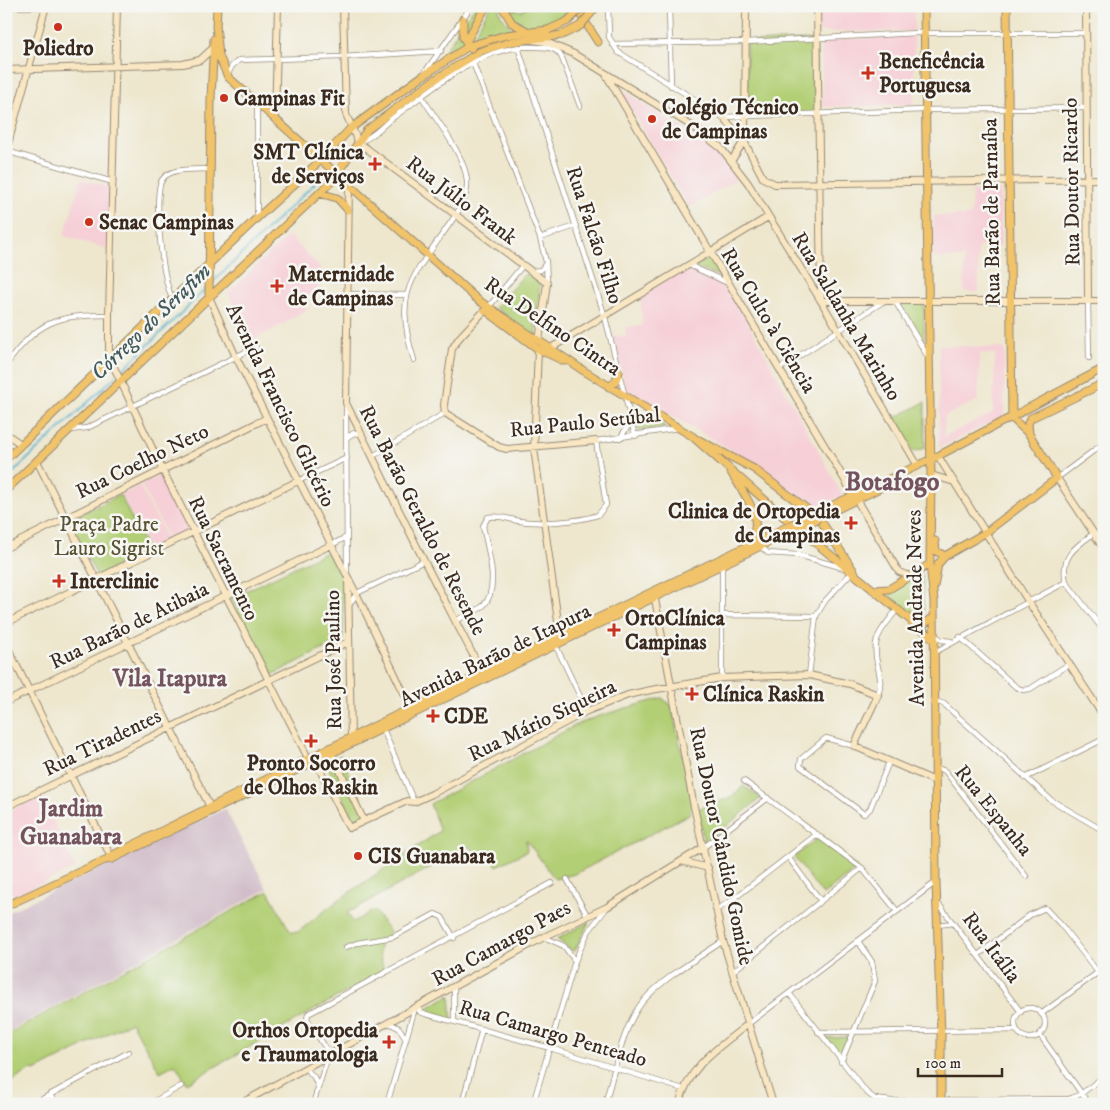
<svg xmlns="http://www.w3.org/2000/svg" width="1110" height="1110" font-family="'IM FELL DW Pica',serif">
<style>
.built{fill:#f6cfd7;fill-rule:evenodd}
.industrial{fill:#d1bdc9}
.green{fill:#b2cf75;stroke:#767c4a}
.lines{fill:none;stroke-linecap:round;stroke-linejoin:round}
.stream{stroke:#53b2d2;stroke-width:2}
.street-casing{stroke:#948876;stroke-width:6}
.secondary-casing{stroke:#948876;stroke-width:8}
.primary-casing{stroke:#948876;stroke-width:9}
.street{stroke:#fff;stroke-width:4.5}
.secondary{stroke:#f9e7c3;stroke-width:6}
.primary{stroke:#f1c36a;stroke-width:7}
.primary-bridge-casing{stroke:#948876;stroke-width:9;stroke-linecap:butt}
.primary-bridge{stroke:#f1c36a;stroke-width:7}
.poi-dot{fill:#c8321e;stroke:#f6f6f2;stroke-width:2}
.labels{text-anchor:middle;stroke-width:5;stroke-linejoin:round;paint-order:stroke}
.poi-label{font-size:21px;font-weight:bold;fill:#3b2a1e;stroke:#f6f6f2;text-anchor:start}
.street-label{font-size:21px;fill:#3b2a1e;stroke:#f6f6f2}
.park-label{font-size:21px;fill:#595334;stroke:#f6f6f2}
.water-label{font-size:22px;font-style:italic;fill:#435a5d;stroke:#f6f6f2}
.quarter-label{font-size:24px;font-weight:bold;fill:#73535e;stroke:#f6f6f2}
.district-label{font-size:26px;font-weight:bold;fill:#73535e;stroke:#f6f6f2}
</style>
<rect width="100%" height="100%" fill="#f6f6f2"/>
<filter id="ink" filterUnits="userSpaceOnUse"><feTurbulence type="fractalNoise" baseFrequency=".02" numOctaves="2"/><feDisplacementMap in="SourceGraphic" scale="10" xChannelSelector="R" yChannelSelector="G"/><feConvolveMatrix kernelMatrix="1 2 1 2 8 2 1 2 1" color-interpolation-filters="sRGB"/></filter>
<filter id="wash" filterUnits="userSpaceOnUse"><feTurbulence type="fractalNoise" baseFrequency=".0096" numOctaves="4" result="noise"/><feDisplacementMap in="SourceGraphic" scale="20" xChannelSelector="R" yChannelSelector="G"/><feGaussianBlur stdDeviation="1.12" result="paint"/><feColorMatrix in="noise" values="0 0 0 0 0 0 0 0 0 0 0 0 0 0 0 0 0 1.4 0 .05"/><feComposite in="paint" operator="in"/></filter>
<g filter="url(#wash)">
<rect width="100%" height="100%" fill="#eee7ce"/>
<path class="built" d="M818 6H914V31L819 32Z
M914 36V104L823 107 821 40Z
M619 88 716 150 737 179 689 208Z
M81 179 112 188 107 249 64 236Z
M1000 190 1001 246H978L979 292H964V258H933L934 216H971L972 191Z
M289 235 328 276 306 301V311L253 340 228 293Z
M688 267 727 284 843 496 813 507 750 461 626 389 613 336H626L625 327 642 326 641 296Z
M939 345 1005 348 1004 416 939 448ZM980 353 995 354 993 413 944 436 945 416 978 400Z
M160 475 189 531 170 541 141 484Z
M139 485 168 541 150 550 121 494Z
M41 795 75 868 13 897 6 884V813Z"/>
<path class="industrial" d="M225 809 267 889 6 1033V913Z"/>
<path class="green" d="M475 6H482L465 40 464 45 435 65Z
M490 6H499L500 14 513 30 493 33 470 42Z
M529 6H561L566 12 565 15C541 28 522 35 507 7L521 11Z
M815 40 818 114 748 113 746 42Z
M710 257 723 277 693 267Z
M526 273 540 284 535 337 495 307Z
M898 302 924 303V344Z
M925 402V448L913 452 893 419Z
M632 408 666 427 638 431Z
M120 495 148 551 97 576 68 520Z
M328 551 343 580V639L270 676 231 598Z
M920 573 923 574 924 620 920 623 890 601 889 592Z
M662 698 671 705 680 744 693 802 689 814 575 874 555 879 526 840 527 851 497 866 488 850 476 856 470 846 347 913 353 922 374 910 390 932C376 948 378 951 384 970L187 1083 175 1064 160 1072 131 1022 35 1071 31 1070 6 1085V1035L268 891 289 929 292 932H298L337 901 440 831 430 804 576 725 599 716Z
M341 755 369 816 355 822 326 763Z
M743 786 761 798 704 844 698 809 732 797Z
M818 838 857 868 823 895 794 857Z
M589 922 574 952 557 939Z
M450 995 452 1020 420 1012Z
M849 1037 840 1055 827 1038Z"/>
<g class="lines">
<path class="stream" d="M211 284 315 183
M119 373 207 288
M6 479 116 376"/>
</g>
</g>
<g filter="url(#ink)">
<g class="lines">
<defs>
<path id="street" d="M608 6 609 37 618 52 723 117 925 110 1085 108
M669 6 671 86
M612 44 746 42 917 33H1086
M518 47 605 317 635 436
M473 63 540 238 546 262 547 283
M425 72 470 8 469 6
M228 74 232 66 239 60 343 57 441 51
M360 141C371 139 382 126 391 119 434 89 480 43 536 47 546 47 557 47 562 58L580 106
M6 151 113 182
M257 218V103
M540 238 575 226
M689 265 728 283
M533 271 541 270 546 263
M346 294 406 295
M173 300C162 280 155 208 160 184 166 166 193 170 210 169
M1088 300 1089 358
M895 301 928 357
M487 309 523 265
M414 360C392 291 413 277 451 222 460 209 468 197 467 181 465 155 436 120 422 97
M6 365C38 321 56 315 109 315
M779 369 884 301
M1103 399 1104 400
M346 405 347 571
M70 430 87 428 256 347
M346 438 354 433 362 434
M620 438 631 422
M373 456 445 413
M1057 478 1104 443
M298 481 347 458
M1104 536 1093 534C1075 547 1060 557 1066 582L1104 631
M331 545 347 537
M760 546 768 553 798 555 844 568
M722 565V678
M349 605 357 593 424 561
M723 615 816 616
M455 621C464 616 476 612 483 606 501 589 487 547 483 526L488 517C500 515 508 519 519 521 540 524 578 522 598 515L606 505 596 441 678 428
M934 635 942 640 951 641
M960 637 1016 687 1023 690 1030 689 1069 664
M555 644 587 711
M935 652 1066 582
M809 675 816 616 825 601 851 573
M878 695C885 675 873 664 876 644 878 631 890 620 897 609
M935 701 944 704 1051 800 1104 831
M383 729 414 802
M854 746 826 738 801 759 800 766 864 814 870 809 889 762
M935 767 945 771 1026 876
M1025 778 1104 739
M744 781 862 868 897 911
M704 847 768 798
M788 857 821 901
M567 879 587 915
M6 896 10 904
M937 902 1021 1012
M716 910 731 901 817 834
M937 925 954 923
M544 937 564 946 575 961
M346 947 357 943 393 937 435 914 442 917 454 938
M978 955 1030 915 1045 908 1062 926 1104 980
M732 972 862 868
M454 988V1021
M789 993 866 1092 875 1099 891 1101 1069 1099 1081 1094 1104 1076
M417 1007 420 1012 426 1014 550 1048 683 1089
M1015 1023a15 15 0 1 1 30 0a15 15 0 1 1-30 0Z
M1041 1014 1104 968
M389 1023 399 1028 405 1038
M748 1024 936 882
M818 1032 1017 1030
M1040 1035 1089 1104
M841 1062 875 981 872 962 858 941
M306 1069 314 1077 318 1087
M50 1094 55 1104
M33 1104 129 1052
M150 1104 181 1086
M313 1104 329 1053 307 1019 308 1014 552 883
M387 1104 415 1008
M462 1104 482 1029
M533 1104 575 961 588 932 605 910
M605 1104C614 1073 623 1023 645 999 666 976 697 959 723 941"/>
<path id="secondary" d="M10 6H108
M117 6 109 315V351L112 363 162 469 308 758 316 762 349 828 407 801 414 802 432 794 587 711 628 695 651 690 722 678 809 675 850 684 878 695 854 746 935 781
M343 6 346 114 358 142 547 283 539 341
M817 6 821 300
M1086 6 1088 300
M532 40 546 42 574 54 695 128 721 148 748 183 821 301 918 466
M6 70 183 64 200 60 213 48
M605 73 899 572 911 576
M723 117 744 141 763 178 775 184 1104 179
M275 119 278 6
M6 151 46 6
M732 160 744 141 745 130 746 6
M349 183 346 403 424 561 485 678
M209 297 236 357 360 601 411 708
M821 301H1104
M485 310 459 338 452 349 444 405 445 413 499 447 507 449 596 441
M551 348 768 217
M538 349 534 448 560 636
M6 434 21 444
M938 456 1028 601 1104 717
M37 461 212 811
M931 475 951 481
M1057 478 1104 549
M6 548 267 418
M348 578 351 738 353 742
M654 594 693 802 723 941 773 1104
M6 623 298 481
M6 644 112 859
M6 702 331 545
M332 754 364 821
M6 807 348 642
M681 861 708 868
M240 1104 544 937 607 907 704 847
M679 1104C691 1063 716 1050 748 1024"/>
<path id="primary" d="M502 6 512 23 527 31
M575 6 598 42
M924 6 931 475 930 564 934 601 936 882 941 1035V1104
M463 19V37L471 48
M216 25 219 56 228 77 478 300 584 371 692 436 784 517 935 640
M216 28 217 6
M466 42 486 6
M319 193 337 198 348 210
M209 297 211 98 214 39
M485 310 538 349 564 361
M609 387 615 382 619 372
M1029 434 1028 423 1031 418 1104 383
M699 440 754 469 819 518 855 573
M6 459 257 218 321 160 351 128 421 77 469 46 506 35 548 30
M731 472C742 492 770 523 746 544
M6 490 331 182 367 130 431 82 481 51 510 42 562 35
M814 514 938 456 1104 368
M819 518 888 484 898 476
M935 541 936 551 945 556
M934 587 938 564 945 556 985 533 1057 478 1029 434 1012 418 1007 6
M873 590 889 589 930 564
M912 623 924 624 934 617
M109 857 411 708 764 538
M6 906 105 860 112 859 767 543"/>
</defs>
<use href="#street" class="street-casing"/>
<use href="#secondary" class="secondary-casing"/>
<use href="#primary" class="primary-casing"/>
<use href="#street" class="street"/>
<use href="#secondary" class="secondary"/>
<use href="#primary" class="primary"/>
<defs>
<path id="primary-bridge" d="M548 30 568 21 583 6
M562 35 580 26 597 6
M764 538 814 514
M767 543 819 518"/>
</defs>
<use href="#primary-bridge" class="primary-bridge-casing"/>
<use href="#primary-bridge" class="primary-bridge"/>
</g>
</g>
<g class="poi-dot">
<circle cx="58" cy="27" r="5"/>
<path d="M865.5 65.5h5v5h5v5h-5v5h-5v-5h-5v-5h5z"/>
<circle cx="224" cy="98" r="5"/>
<circle cx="652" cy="119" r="5"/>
<path d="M372.5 156.5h5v5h5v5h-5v5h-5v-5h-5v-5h5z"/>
<circle cx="89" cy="222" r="5"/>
<path d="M274.5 278.5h5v5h5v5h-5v5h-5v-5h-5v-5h5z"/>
<path d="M848.5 515.5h5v5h5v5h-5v5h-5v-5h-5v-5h5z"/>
<path d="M56.5 573.5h5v5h5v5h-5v5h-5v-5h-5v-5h5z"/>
<path d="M611.5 622.5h5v5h5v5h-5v5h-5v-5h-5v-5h5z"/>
<path d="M689.5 686.5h5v5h5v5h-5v5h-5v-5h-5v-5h5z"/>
<path d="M430.5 708.5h5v5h5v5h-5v5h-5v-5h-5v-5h5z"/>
<path d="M308.5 733.5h5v5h5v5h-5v5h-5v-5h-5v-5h5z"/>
<circle cx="358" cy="856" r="5"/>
<path d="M386.5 1034.5h5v5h5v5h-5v5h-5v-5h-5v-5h5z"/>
</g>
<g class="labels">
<g class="poi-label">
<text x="58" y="55" text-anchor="middle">Poliedro</text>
<text x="879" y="68">Beneficência<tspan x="879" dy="24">Portuguesa</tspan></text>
<text x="234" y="105">Campinas Fit</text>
<text x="662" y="114">Colégio Técnico<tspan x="662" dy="24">de Campinas</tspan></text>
<text x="364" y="159" text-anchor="end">SMT Clínica<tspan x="364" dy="24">de Serviços</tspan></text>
<text x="99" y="229">Senac Campinas</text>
<text x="288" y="281">Maternidade<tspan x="288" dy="24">de Campinas</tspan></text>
<text x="840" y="518" text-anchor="end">Clinica de Ortopedia<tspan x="840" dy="24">de Campinas</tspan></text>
<text x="70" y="588">Interclinic</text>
<text x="625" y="625">OrtoClínica<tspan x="625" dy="24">Campinas</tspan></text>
<text x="703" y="701">Clínica Raskin</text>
<text x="444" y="723">CDE</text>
<text x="311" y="770" text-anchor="middle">Pronto Socorro<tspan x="311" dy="24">de Olhos Raskin</tspan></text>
<text x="368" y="863">CIS Guanabara</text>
<text x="378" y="1037" text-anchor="end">Orthos Ortopedia<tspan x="378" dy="24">e Traumatologia</tspan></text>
</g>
<g class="street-label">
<text transform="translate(1071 182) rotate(-91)" y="7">Rua Doutor Ricardo</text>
<text transform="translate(462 200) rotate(37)" y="7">Rua Júlio Frank</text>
<text transform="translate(991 212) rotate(-91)" y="7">Rua Barão de Parnaíba</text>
<text transform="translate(595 235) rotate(72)" y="7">Rua Falcão Filho</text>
<text transform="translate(847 316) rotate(59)" y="7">Rua Saldanha Marinho</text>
<text transform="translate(769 320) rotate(59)" y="7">Rua Culto à Ciência</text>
<text transform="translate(553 326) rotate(34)" y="7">Rua Delfino Cintra</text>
<text transform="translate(281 405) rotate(64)" y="7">Avenida Francisco Glicério</text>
<text transform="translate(585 422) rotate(-6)" y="7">Rua Paulo Setúbal</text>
<text transform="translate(142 461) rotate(-26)" y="7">Rua Coelho Neto</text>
<text transform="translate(423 520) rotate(63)" y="7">Rua Barão Geraldo de Resende</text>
<text transform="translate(224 558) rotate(64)" y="7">Rua Sacramento</text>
<text transform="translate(915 608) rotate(-91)" y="7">Avenida Andrade Neves</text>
<text transform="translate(129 625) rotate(-26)" y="7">Rua Barão de Atibaia</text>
<text transform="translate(495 655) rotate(-26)" y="7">Avenida Barão de Itapura</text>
<text transform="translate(333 660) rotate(-91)" y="7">Rua José Paulino</text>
<text transform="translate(542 720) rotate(-26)" y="7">Rua Mário Siqueira</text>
<text transform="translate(102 742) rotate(-26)" y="7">Rua Tiradentes</text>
<text transform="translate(994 810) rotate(51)" y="7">Rua Espanha</text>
<text transform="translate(722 846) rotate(78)" y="7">Rua Doutor Cândido Gomide</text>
<text transform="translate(501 943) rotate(-29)" y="7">Rua Camargo Paes</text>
<text transform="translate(992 947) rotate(53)" y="7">Rua Itália</text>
<text transform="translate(553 1033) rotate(16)" y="7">Rua Camargo Penteado</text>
</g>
<g class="park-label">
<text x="109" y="531">Praça Padre<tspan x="109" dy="24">Lauro Sigrist</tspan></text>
</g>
<g class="water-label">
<text transform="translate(150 321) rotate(-44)" y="8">Córrego do Serafim</text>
</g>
<g class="quarter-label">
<text x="170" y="686">Vila Itapura</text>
<text x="71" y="816">Jardim<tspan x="71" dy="28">Guanabara</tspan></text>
</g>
<g class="district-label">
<text x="892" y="490">Botafogo</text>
</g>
</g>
<rect width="1110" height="1110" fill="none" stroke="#f6f6f2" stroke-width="25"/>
<path d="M918 1068v8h84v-8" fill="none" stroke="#3b2a1e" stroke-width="2.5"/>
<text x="925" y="1068" font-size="15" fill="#3b2a1e" stroke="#f6f6f2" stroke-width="4" paint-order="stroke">100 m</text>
</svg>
